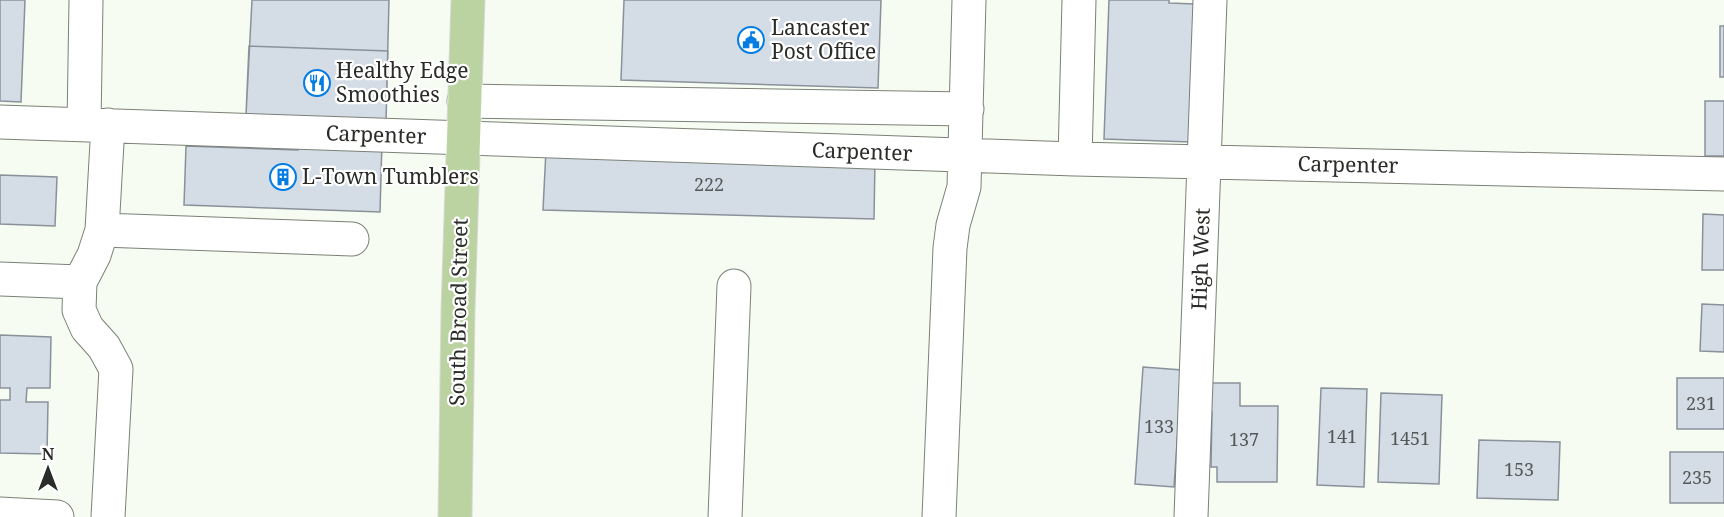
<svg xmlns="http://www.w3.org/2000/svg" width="1724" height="517" font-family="'Noto Serif',serif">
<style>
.building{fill:#d4dce5;stroke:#8a919a;stroke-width:1.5}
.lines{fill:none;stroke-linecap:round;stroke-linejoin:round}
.minor-casing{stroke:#7b8177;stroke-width:35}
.major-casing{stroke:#d9d9d8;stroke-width:35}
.minor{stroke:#fff;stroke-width:33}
.major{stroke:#bad3a1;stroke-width:33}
.labels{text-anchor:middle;stroke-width:4.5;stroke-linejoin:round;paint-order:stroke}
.number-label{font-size:18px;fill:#545857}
.poi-label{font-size:21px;fill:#2a2c28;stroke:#fff;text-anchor:start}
.street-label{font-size:21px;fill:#2a2c28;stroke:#fff}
</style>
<rect width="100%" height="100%" fill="#f6fcf1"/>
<path class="building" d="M0 0H25L21 102 0 101Z
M252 0H389L386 121 246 115Z
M624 0H881L878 88 621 80Z
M1109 0H1169V3L1195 4 1191 142 1104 139Z
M1720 26H1724V77H1720Z
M249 46 388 51 386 121 246 115Z
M1705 101H1724V156H1705Z
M298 140 382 142 380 212 184 205 186 146 298 150Z
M546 150 875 160 874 219 543 210Z
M0 175 57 177 55 226 0 224Z
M1703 214 1724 215V270H1702Z
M1702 304 1724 305V352L1700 351Z
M0 335 51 337 50 388H27L26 402H48L47 454 0 453V400H10V388H0Z
M1143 367 1182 370 1174 487 1135 484Z
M1677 378H1724V429H1677Z
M1204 383H1240V406H1278L1277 482H1217V467H1211L1212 412H1204Z
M1321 388 1367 389 1364 487 1317 485Z
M1381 393 1442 395 1439 484 1378 482Z
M1479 440 1560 442 1558 500 1477 498Z
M1670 452H1724V503H1670Z"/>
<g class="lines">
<defs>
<path id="minor" d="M464 101 967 109
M0 122 1075 159 1724 174
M84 125 86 0
M1075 159 1079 0
M102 230 352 239
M0 279 80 282
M0 514 57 517
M108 517 116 369 104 347 87 328 79 310 80 282 94 255 102 230 108 125
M725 517 734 286
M939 517 950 248 953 225 964 187 969 0
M1191 517 1210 0"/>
<path id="major" d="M455 517 458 310 468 0"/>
</defs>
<use href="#minor" class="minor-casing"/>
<use href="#major" class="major-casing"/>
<use href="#minor" class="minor"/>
<use href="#major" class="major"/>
</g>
<defs>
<symbol id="civic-ring" viewBox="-11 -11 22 22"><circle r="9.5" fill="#fff" stroke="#037ce3" stroke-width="1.5"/><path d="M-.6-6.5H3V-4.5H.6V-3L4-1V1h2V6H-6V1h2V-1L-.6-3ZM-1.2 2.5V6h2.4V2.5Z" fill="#037ce3"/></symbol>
<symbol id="restaurant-ring" viewBox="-11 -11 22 22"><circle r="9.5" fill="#fff" stroke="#037ce3" stroke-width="1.5"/><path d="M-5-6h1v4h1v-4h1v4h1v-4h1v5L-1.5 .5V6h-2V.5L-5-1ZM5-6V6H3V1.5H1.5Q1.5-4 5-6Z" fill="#037ce3"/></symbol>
<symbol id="building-ring" viewBox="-11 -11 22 22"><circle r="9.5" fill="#fff" stroke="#037ce3" stroke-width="1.5"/><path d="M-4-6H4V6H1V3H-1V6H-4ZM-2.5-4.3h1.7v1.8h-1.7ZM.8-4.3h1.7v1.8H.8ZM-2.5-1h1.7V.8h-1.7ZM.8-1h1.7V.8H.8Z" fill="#037ce3"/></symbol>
</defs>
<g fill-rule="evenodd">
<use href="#civic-ring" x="736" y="25" width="30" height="30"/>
<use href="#restaurant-ring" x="302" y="68" width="30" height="30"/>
<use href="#building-ring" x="268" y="162" width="30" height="30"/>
</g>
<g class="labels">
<g class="number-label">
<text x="709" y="191">222</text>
<text x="1701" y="410">231</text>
<text x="1159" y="433">133</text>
<text x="1342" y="443">141</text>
<text x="1410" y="445">1451</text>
<text x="1244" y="446">137</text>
<text x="1519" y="476">153</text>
<text x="1697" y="484">235</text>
</g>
<g class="poi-label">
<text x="771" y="35">Lancaster<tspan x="771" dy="24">Post Office</tspan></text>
<text x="336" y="78">Healthy Edge<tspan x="336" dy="24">Smoothies</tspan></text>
<text x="302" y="184">L-Town Tumblers</text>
</g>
<g class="street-label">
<text transform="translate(376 135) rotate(2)" y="7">Carpenter</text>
<text transform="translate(862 152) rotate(2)" y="7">Carpenter</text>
<text transform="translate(1348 165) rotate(1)" y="7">Carpenter</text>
<text transform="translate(1201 259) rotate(-88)" y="7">High West</text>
<text transform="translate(459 312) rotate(-89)" y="7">South Broad Street</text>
</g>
</g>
<g transform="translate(48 469)" stroke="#ffffff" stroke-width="4.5" paint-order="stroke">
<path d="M0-4.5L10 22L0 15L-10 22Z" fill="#2a2c28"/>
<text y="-9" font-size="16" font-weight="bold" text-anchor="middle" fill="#2a2c28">N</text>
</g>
</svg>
